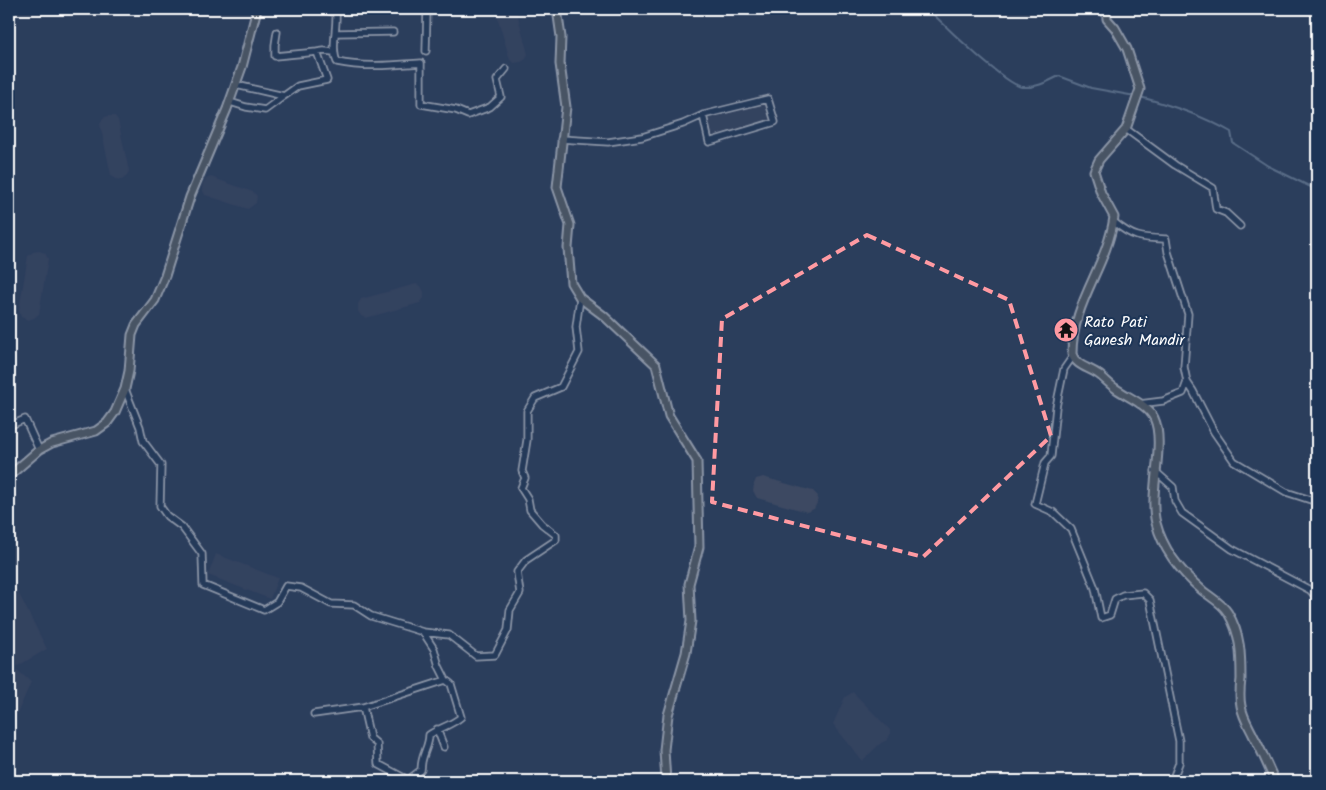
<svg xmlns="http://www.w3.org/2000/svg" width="1326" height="790" font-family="Kalam,sans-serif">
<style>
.built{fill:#3c4862}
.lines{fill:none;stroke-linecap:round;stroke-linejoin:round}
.stream{stroke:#8fa4b9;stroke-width:2}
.minor-casing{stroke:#fff;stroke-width:9}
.major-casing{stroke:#fff;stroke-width:11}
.minor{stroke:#1d3557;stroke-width:5.5}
.major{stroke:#6c706d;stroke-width:7}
.marked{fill:none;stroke:#ff9aa2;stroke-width:4;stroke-dasharray:10 6;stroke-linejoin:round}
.labels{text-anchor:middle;stroke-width:4;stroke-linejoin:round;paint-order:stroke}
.poi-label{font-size:16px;fill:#fff;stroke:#1d3557;text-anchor:start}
</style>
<rect width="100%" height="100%" fill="#2b3e5c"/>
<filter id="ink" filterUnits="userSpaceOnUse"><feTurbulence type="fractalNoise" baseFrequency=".02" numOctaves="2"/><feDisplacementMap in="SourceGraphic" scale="10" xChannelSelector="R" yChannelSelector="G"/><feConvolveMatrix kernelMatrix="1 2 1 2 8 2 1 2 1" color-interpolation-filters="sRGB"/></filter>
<g filter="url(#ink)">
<path class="built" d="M495 9H516L528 54 526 59 521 62 514 63 510 60Z
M768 103 772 121 711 137 707 119Z
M108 116H115L118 120 129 171 127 176 122 180 115 179 111 175 100 124 103 118Z
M211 177 253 192 257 196 256 203 248 209 205 195 202 189 203 183 206 179Z
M39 251 45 253 48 259 39 314 34 318 28 320 21 317 19 310 28 256 33 252Z
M416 284 421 286 424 292V298L420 303 366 318 361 316 358 311V304L361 299Z
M763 477 813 491 818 496 817 503 814 509 807 512 757 498 753 491 754 484 756 479Z
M216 554 278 578 270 599 208 575Z
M9 586 17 590 47 649 16 667 9 661Z
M9 663 31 682 14 721 9 719Z
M853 692 890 730V735L887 740 881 743 862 761 833 724 845 697Z"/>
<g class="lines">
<path class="stream" d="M931 9 932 13C947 28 1005 84 1022 87 1036 88 1047 82 1059 76L1091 88 1135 96
M1140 97C1171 105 1203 116 1231 132L1233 143 1268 166 1317 190"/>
<defs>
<path id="minor" d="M322 9 336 13C337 29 331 48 337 62 364 68 394 65 421 63V104L456 110 468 115 490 107 501 97 497 80 506 69
M336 13 344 9
M277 32 275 45V56L317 52 327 80 298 86 284 96
M336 33 393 32
M426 51 427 9
M317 52 324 51 334 52
M230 102 246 107 265 110 284 96 236 85
M1126 129 1175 165 1213 188 1216 209 1226 213 1240 226
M561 139 608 142 642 137 683 124 703 115 768 99 775 122 709 142 703 115
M1114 222C1133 238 1141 238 1166 239L1168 252 1188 314 1184 367 1187 382 1183 393 1163 401 1139 404
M1073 356 1064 369 1056 407 1051 456 1045 463 1035 504 1053 512 1071 529 1095 588 1101 618 1110 615 1115 599 1123 595 1143 593 1150 600 1179 741V763L1172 781
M1187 382 1193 391 1214 432 1234 461 1286 492 1317 502
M125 389 140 427 143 441 161 465 160 506 167 516 182 527 202 554 203 585 264 610 277 602 286 586 301 588 331 604 354 605 371 616 423 632 449 635 476 656 495 655 508 630 510 610 520 593 517 572 526 560 556 540V535L542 524 530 510 528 499 521 488 525 478 522 471 527 440V411L535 398 561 387 579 352 576 327 580 298
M9 426 25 419 39 450
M1155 471 1173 487 1175 501 1182 513 1232 549 1310 590 1317 598
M363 707 370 738 377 744 378 764 408 780 421 770C421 754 429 748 429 735 439 728 452 725 461 717L451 684 446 680 439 666 434 649 423 632
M314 714 363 707 446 680
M437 729 444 747"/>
<path id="major" d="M557 9 561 37 560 64 566 107 557 187 570 225 568 248 571 283 580 298 604 316 656 365 669 416 697 461 699 547 689 584 691 621 686 653 668 715 664 750 666 781
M1106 9 1107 19 1115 28 1127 49 1140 89 1126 129 1099 160 1094 171 1101 193 1114 217C1107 267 1072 302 1072 354 1076 366 1088 367 1098 374 1104 378 1109 384 1115 388 1127 397 1147 404 1154 418 1166 443 1148 493 1156 523 1163 550 1183 574 1203 591 1212 598 1223 604 1228 613 1241 635 1241 655 1241 679 1240 688 1239 697 1241 706 1243 718 1249 726 1254 737 1262 751 1268 767 1275 781
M9 476 39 450 52 443 96 431 107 423 115 412 125 389 129 371 132 335 136 325 155 300 165 276 190 197 227 109 242 67 257 9"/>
</defs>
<use href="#minor" class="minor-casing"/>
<use href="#major" class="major-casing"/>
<use href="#minor" class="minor"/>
<use href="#major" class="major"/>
</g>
</g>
<path d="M0 0H1326V790H0ZM867 235 1009 300 1051 436 923 557 712 502 722 319Z" fill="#2b3e5c" fill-opacity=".55" fill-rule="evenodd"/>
<path class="marked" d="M867 235 1009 300 1051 436 923 557 712 502 722 319Z"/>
<defs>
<symbol id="temple-disc" viewBox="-11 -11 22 22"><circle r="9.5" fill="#ff9aa2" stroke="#1d3557"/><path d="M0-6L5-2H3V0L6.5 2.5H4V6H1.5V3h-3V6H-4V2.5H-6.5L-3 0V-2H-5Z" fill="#111"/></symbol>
</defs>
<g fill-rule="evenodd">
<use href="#temple-disc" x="1052" y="316" width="28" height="28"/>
</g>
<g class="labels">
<g class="poi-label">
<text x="1084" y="327">Rato Pati<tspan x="1084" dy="18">Ganesh Mandir</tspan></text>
</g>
</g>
<rect width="1326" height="790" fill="none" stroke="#1d3557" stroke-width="30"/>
<rect x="15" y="15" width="1296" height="760" fill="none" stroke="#fff" stroke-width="2" filter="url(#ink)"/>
</svg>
